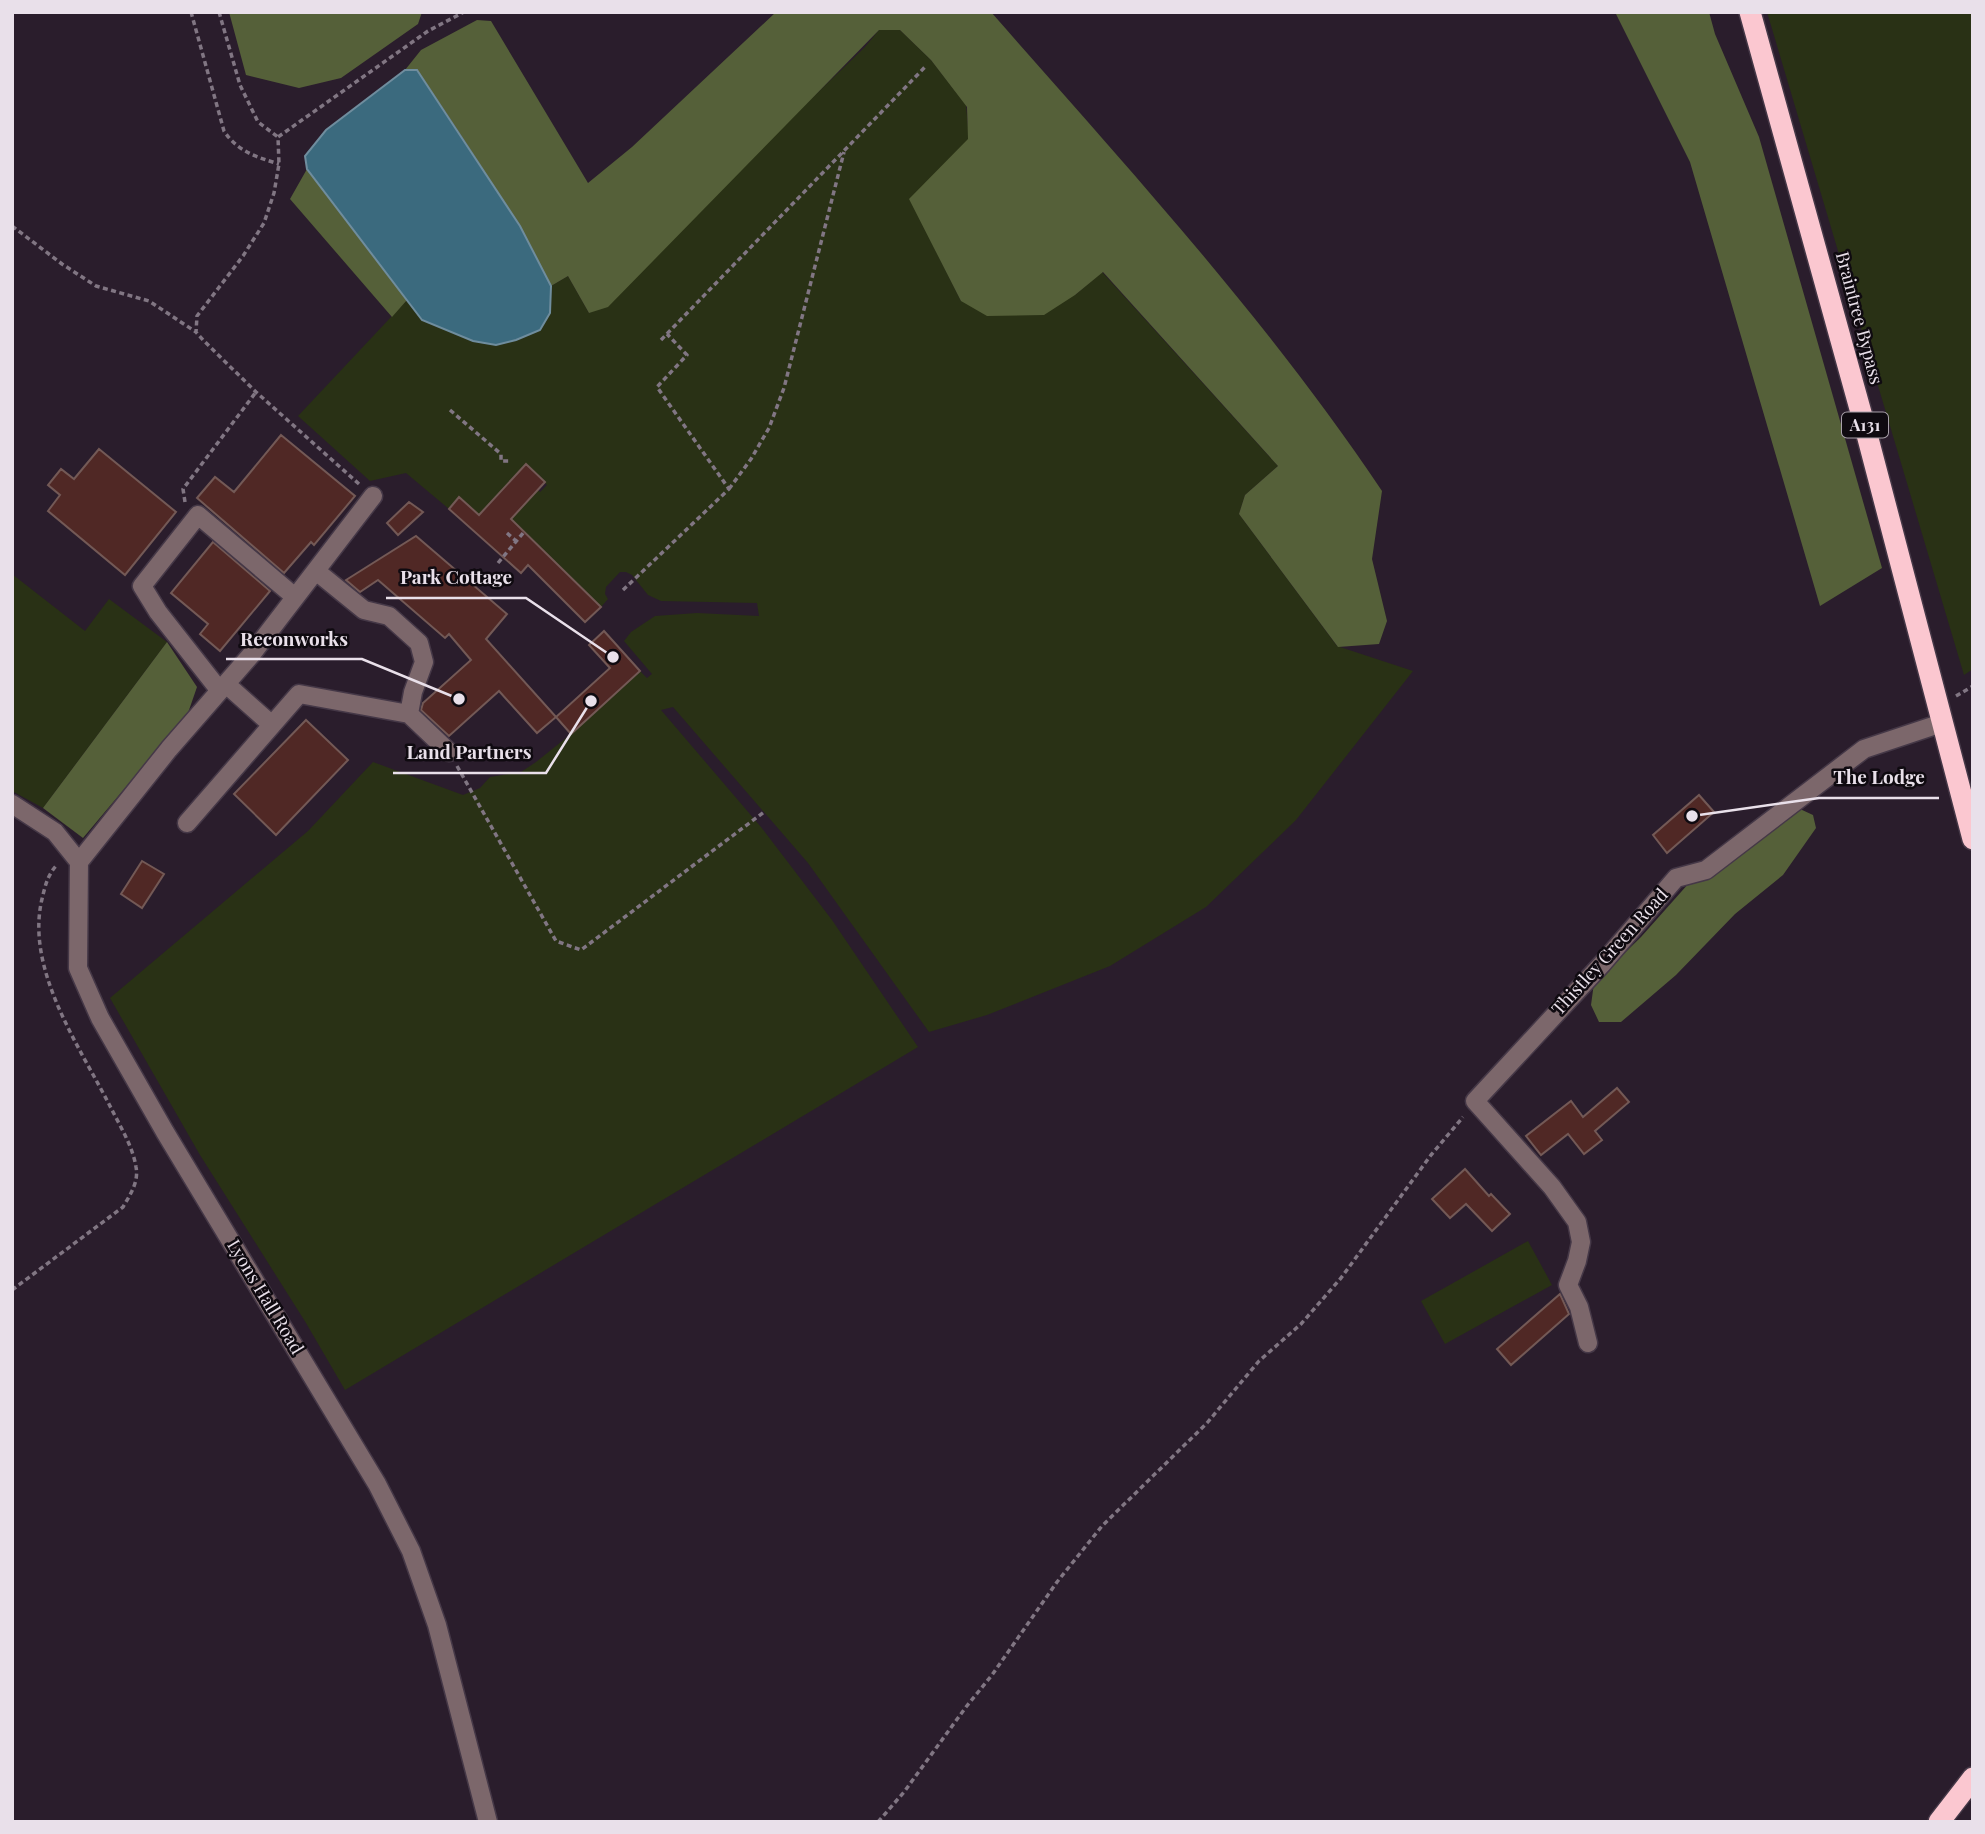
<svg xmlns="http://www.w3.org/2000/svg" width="1985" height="1834" font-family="'Playfair Display',serif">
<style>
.green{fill:#293115}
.forest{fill:#556039}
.water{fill:#3b6a7e;stroke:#6f8d9e;stroke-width:2}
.building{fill:#502825;stroke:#735956;stroke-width:2}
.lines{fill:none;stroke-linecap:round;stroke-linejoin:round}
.minor-casing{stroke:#453847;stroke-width:21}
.highway-casing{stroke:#453847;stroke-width:24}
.path{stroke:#817683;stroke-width:3.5;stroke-dasharray:5 3.5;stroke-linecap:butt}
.minor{stroke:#7c676b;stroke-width:18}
.highway{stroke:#fbc7d0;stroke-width:21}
.labels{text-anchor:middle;stroke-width:5;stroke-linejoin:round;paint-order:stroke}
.shield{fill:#0f0a10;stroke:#a8a0a9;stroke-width:2}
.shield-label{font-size:16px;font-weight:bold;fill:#e9e0ea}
.street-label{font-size:18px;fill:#e9e0ea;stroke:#0f0a10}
.leader{fill:none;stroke:#e9e0ea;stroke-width:2.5}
.callout-dot{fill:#e9e0ea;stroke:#0f0a10;stroke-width:2.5}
.callout-label{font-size:19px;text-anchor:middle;font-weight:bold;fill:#e9e0ea;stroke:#0f0a10;stroke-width:5;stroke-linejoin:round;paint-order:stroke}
</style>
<rect width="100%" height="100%" fill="#2a1d2c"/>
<path class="green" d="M1767 12H1973V669L1964 675Z
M879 30H900L931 60 966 105 969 139 910 199 961 301 1075 295 1102 272 1278 466 1245 495 1239 514 1337 646 1413 671 1296 820 1206 907 1110 966 987 1015 929 1032 808 863 673 707 661 710 761 827 832 920 918 1047 345 1390 306 1323 200 1155 110 998 308 831 373 762 463 795 480 788 490 777 521 772 536 762 571 734 640 671 647 678 652 674 624 641 631 632 655 616 697 613 759 616 757 603 661 601 648 595 632 575 626 572H620L606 587 605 594 608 599 601 607 511 519 538 490 540 492 547 485 527 465 479 515 459 497 449 509 406 473 370 481 298 416 407 300 422 320 550 313 551 286 568 276 589 313 865 47Z
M12 574 85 631 109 599 167 642 43 808 12 791Z
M1528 1241 1552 1285 1445 1344 1421 1301Z"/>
<path class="forest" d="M229 12H422L418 24 341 78 299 88 246 75Z
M776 12H991C1127 167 1267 319 1382 491L1372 559 1387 621 1379 644 1338 647 1239 514 1245 495 1278 466 1103 272 1075 295 1044 315 987 316 961 301 909 199 968 139 967 107 931 60 900 30H879L608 307 589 313 568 276 551 286C512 211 465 140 417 70H405L421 50 477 20 491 21 588 183 632 147Z
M1615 12H1709L1715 34 1759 137 1882 568 1820 606 1690 162Z
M307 169 407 300 392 317 290 199Z
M167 642 197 687 188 713 83 838 43 808Z
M1800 809 1813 815 1816 828 1783 875 1735 914 1676 975 1621 1022H1599L1591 1005 1594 983 1641 937 1689 883 1717 873Z"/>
<path class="water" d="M405 70H417L520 226 551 286 550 313 540 330 516 340 496 345 473 341 422 320 307 169 305 156 326 130Z"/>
<path class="building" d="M281 435 355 496 314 545 311 542 284 573 197 498 215 477 234 492Z
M99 449 176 512 125 575 48 511 60 495 48 485 61 469 74 479Z
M526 464 545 482 511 519 601 607 585 622 528 565 521 573 449 509 459 497 479 515Z
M409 502 423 512 398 535 387 523Z
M416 536 507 614 486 639 556 717 537 733 499 691 449 736 421 710 423 703 471 660 449 634 445 638 378 580 360 592 346 580Z
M213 542 270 591 220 651 200 634 208 624 171 593Z
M604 631 640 671 571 734 556 717 610 668 589 645Z
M306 720 348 760 276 835 234 794Z
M1699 795 1714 812 1667 853 1653 835Z
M142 861 164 874 142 908 121 894Z
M1617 1088 1629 1102 1595 1131 1602 1140 1584 1154 1568 1134 1541 1155 1526 1136 1571 1101 1583 1117Z
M1465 1169 1489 1196 1491 1194 1510 1214 1492 1231 1466 1204 1450 1218 1432 1199Z
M1560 1294 1569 1314 1511 1365 1497 1349Z"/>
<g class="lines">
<defs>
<path id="minor" d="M220 691 158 612 142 586 198 515 295 597
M409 714 449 752
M272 725 299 694 409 714 413 692 424 662 419 643 389 616 364 610 316 571
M12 804 55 832 79 862 78 968 100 1018 165 1132 377 1484 411 1551 437 1625 488 1822
M187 823 272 725 226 684
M79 862 169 749 251 655 373 496
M1588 1343 1579 1307 1568 1285 1577 1261 1581 1242 1577 1222 1552 1187 1475 1101 1602 964 1676 878 1706 870 1864 749 1942 723"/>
<path id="highway" d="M1750 12 1865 427 1973 839
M1939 1822 1973 1778"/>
</defs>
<use href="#minor" class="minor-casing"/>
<use href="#highway" class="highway-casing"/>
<path class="path" d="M191 12 224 131C237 151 256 157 279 164
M219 12 240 85 258 122 278 137
M12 226 62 264 96 286 149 301 196 332
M661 340 925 67
M450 410 501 454V461H510
M359 484 256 392 204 341 196 332 197 316 243 256 264 223 274 193 279 164 278 137 428 31 464 12
M729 489 751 459 769 428 784 388 844 152
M185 502 183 489 256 392
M507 533 516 541
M498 563 524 532
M623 590 729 489 657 387 687 355 667 334
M1956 696 1973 686
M457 766 556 941 581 950 764 812
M12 1290 123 1207C130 1195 139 1182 136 1167 133 1147 120 1126 111 1108 80 1047 25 970 42 899 45 886 48 874 57 865
M878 1822 904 1792 966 1707 992 1675 1057 1582 1102 1526 1207 1423 1259 1361 1301 1324 1341 1278 1431 1155 1463 1117"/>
<use href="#minor" class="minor"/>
<use href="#highway" class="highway"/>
</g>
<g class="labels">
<rect class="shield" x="1842" y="412.5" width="46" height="25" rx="5"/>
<g class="shield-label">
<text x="1865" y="431">A131</text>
</g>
<g class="street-label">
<text transform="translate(1859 318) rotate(75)" y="6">Braintree Bypass</text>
<text transform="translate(1610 952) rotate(-48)" y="6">Thistley Green Road</text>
<text transform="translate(265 1297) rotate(59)" y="6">Lyons Hall Road</text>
</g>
</g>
<path class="leader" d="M613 657L526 598H386M459 699L362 659H226M591 701L546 773H393M1692 816L1819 798H1939"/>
<g class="callout-dot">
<circle cx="613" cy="657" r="7"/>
<circle cx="459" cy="699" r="7"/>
<circle cx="591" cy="701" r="7"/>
<circle cx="1692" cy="816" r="7"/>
</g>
<g class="callout-label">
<text x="456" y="584">Park Cottage</text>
<text x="294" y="646">Reconworks</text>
<text x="469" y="759">Land Partners</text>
<text x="1879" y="784">The Lodge</text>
</g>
<rect width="1985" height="1834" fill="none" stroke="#e9e0ea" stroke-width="28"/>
</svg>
